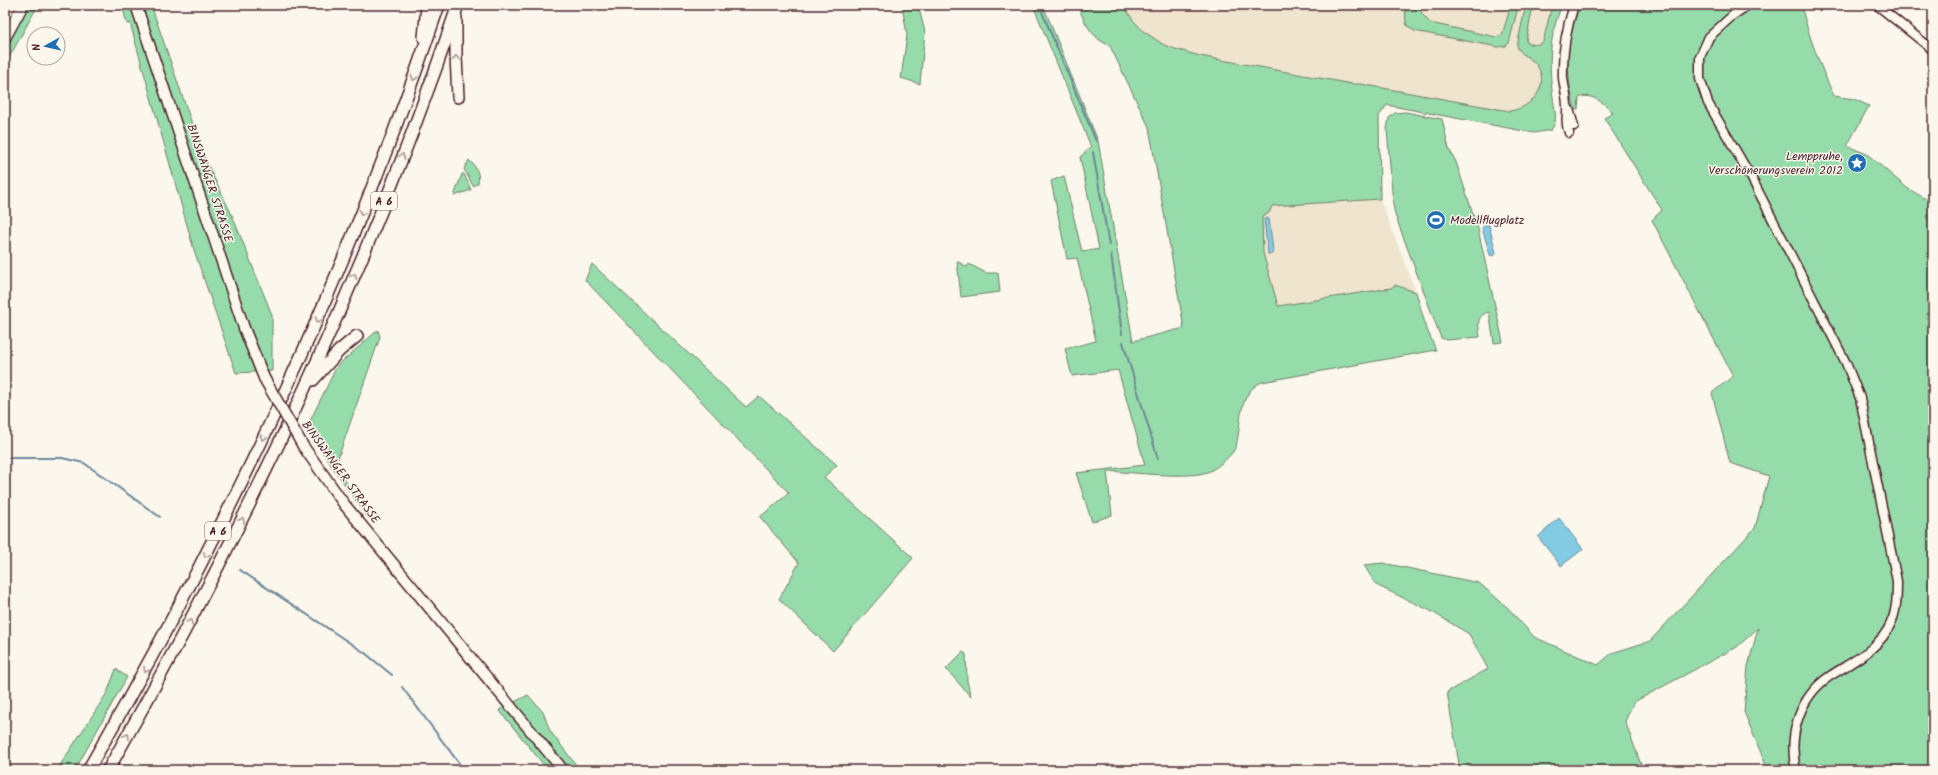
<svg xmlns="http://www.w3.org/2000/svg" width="1938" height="775" font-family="Kalam,sans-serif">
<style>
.built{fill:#efe4ce}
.green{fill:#96dcaa;stroke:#707e6a}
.water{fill:#82cbe3;stroke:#6c8699}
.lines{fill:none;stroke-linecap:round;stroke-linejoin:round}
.stream{stroke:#6c8699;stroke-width:2}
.minor-casing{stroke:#4a1f2b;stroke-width:11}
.major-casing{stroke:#4a1f2b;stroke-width:13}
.highway-casing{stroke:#4a1f2b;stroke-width:14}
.minor{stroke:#fbf7ec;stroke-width:8}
.major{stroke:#fbf7ec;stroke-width:10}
.highway{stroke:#fbf7ec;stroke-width:11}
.major-bridge-casing{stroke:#4a1f2b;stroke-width:13;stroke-linecap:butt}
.major-bridge{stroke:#fbf7ec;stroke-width:10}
.oneway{stroke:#ab9695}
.labels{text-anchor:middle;stroke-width:3;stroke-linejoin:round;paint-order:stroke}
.shield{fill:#fbf7ec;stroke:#7f6065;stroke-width:1}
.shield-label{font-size:11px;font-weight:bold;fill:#4a1f2b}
.poi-label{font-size:12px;fill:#4a1f2b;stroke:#fbf7ec;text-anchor:end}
.street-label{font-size:12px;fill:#4a1f2b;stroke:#fbf7ec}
</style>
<rect width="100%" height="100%" fill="#fbf7ec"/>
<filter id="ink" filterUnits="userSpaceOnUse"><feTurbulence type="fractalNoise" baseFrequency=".025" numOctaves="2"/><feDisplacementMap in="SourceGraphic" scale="8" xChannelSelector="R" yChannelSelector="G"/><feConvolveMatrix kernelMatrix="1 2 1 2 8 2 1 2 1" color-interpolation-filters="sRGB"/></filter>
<g filter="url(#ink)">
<path class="built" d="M1078 5H1562L1553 31 1550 52V76L1556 122 1551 130 1546 132 1523 131 1394 107 1099 41 1084 22Z
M1380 199 1416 292 1395 285 1391 288 1278 306 1263 253 1262 217 1269 213 1272 206Z"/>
<path class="green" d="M14 5H38L5 65V22Z
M122 5H151L202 153 232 215 272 315V371L236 373 194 250 130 23 127 24Z
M902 5H918L925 32 920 84 901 78 907 35Z
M1033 5H1043L1098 141 1133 341 1184 328 1149 127 1110 46C1092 38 1084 23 1078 5H1123L1133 20 1143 31 1164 45 1175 49 1200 56 1352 84H1361L1509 111C1531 109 1552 85 1536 64 1530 57 1520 55 1517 46L1525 9 1527 5H1535L1537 9 1532 11 1526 41C1530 45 1538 46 1543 42L1552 5H1562C1549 35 1548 65 1553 97 1554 109 1559 121 1551 130L1534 133 1387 105 1379 116 1380 199 1272 206 1269 213 1262 217 1263 253 1278 306 1391 288 1395 285 1416 292 1426 327 1436 350 1262 382C1237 393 1242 424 1236 446 1233 455 1218 467 1210 471 1191 480 1130 472 1107 471L1112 515 1092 522 1076 473 1145 465 1118 370 1072 376 1065 349 1096 341 1077 258 1067 259 1051 181 1064 176 1082 252 1099 249 1080 157 1091 147Z
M1405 5H1419L1422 14 1430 23 1496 37 1502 35 1509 12V5H1518V7L1509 43 1506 46 1498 47 1414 31 1406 24Z
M1580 5H1801C1809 37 1820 66 1834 96L1854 99 1869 106 1847 146 1867 154 1907 188 1933 203V770H1768L1744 712 1748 666 1758 628 1737 647 1634 702 1625 721 1643 770H1460L1447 692 1488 669 1469 634 1429 610 1376 585 1364 565 1383 563 1479 583 1508 608 1534 637 1598 665 1612 653 1650 641 1755 528 1769 476 1730 463 1712 393 1733 376 1652 220 1662 210 1604 118 1613 113C1607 104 1590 92 1579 98L1578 109 1575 110C1565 72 1566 41 1580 5Z
M1405 112 1442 119 1449 149 1456 162 1478 229 1503 342 1494 343 1489 312C1475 316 1479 325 1480 337L1447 340 1441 338 1395 215 1393 204 1387 129 1389 118 1395 113Z
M469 160C476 167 480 173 478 183L473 186 464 169Z
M462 174H464L471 190 454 196Z
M957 261 967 267 969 264 986 273H998L1000 292 961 297Z
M592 264 746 407 759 396 837 465 824 477 913 558 833 651 779 599 799 563 760 517 789 493 585 280Z
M378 330 380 337 337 461 338 469 369 519 306 429 337 366Z
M963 652 966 654 967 681 971 697 946 669Z
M116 669 127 677 75 770H57L107 693Z
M528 695 543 712 550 731 580 770H548L499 710Z"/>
<path class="water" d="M1266 218 1269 219 1273 250 1272 254H1268L1264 219Z
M1485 225H1489L1496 253 1494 256 1490 255 1482 228Z
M1559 518 1583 549 1561 566 1538 537Z"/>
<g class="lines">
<path class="stream" d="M1042 12 1096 141
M1093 152 1109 245
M1111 254 1122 334
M1123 342 1158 459
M5 458H62L84 463 160 517
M240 570 365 653 392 675
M402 687 464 770"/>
<defs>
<path id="minor" d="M1748 5 1732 16 1709 37 1700 57V79L1708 103 1751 177 1846 363 1860 398 1897 581C1897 595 1897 610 1891 623 1880 649 1853 661 1830 676 1799 697 1788 735 1796 770
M1877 5 1933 50
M5 18 12 5
M1569 109 1574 126
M1569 133C1564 121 1568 117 1567 106 1567 97 1564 87 1563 78 1562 52 1566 29 1574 5"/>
<path id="major" d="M136 5 244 328 264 378
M5 38 23 5
M303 446 344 504 563 770"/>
<path id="highway" d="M456 17V56L458 97
M424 38 427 5
M313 380 339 351 357 336
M88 770C229 527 349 272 439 5
M108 770C247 526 368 271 458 5"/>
</defs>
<use href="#minor" class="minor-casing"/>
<use href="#major" class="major-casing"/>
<use href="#highway" class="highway-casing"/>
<use href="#minor" class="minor"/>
<use href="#major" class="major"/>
<use href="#highway" class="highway"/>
<defs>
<path id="major-bridge" d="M264 378 303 446"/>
</defs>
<use href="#major-bridge" class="major-bridge-casing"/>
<use href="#major-bridge" class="major-bridge"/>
</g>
<defs><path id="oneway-chevron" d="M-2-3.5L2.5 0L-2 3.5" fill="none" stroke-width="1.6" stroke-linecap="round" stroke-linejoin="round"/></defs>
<g class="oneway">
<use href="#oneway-chevron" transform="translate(456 58) rotate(-93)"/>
<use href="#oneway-chevron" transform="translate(414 78) rotate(109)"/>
<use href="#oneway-chevron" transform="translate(402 156) rotate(-69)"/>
<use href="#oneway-chevron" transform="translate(362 213) rotate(112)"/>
<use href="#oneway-chevron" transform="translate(354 276) rotate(-68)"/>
<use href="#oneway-chevron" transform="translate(318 320) rotate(114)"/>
<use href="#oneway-chevron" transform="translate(263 438) rotate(115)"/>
<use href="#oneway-chevron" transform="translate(242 520) rotate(-63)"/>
<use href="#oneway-chevron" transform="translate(206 555) rotate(116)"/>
<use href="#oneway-chevron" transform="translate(190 622) rotate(-62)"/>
<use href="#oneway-chevron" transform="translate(146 670) rotate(119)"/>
<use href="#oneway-chevron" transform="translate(127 736) rotate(-61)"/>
</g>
</g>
<defs>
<symbol id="sight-disc" viewBox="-11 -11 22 22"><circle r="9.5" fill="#1f6fb2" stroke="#fbf7ec"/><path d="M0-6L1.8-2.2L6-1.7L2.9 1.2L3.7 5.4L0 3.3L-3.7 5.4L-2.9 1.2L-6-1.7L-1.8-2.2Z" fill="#fff"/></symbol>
<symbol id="stadium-disc" viewBox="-11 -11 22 22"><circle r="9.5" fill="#1f6fb2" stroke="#fbf7ec"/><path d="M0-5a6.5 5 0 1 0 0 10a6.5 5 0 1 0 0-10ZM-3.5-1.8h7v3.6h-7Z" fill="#fff"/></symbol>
</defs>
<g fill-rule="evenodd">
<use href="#sight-disc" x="1846" y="152" width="22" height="22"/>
<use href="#stadium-disc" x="1425" y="209" width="22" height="22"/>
</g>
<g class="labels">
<g class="shield">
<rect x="371" y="192" width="26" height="18" rx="3"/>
<rect x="205" y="522" width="26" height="18" rx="3"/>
</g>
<g class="shield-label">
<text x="384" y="205">A 6</text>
<text x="218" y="535">A 6</text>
</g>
<g class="poi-label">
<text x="1843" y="160">Lemppruhe,<tspan x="1843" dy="14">Verschönerungsverein 2012</tspan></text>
<text x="1450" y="224" text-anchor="start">Modellflugplatz</text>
</g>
<g class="street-label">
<text transform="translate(210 183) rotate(72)" y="4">BINSWANGER STRASSE</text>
<text transform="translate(341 472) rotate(54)" y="4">BINSWANGER STRASSE</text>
</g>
</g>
<rect width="1938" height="775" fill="none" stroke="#fbf7ec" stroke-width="20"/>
<rect x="10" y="10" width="1918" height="755" fill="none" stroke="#4a1f2b" stroke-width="1.5" filter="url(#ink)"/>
<g transform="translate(46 46) rotate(262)"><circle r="19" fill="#fbf7ec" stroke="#b4a19f"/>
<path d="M0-3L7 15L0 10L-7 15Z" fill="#1f6fb2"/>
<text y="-6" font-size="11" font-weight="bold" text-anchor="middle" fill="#4a1f2b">N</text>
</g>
</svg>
